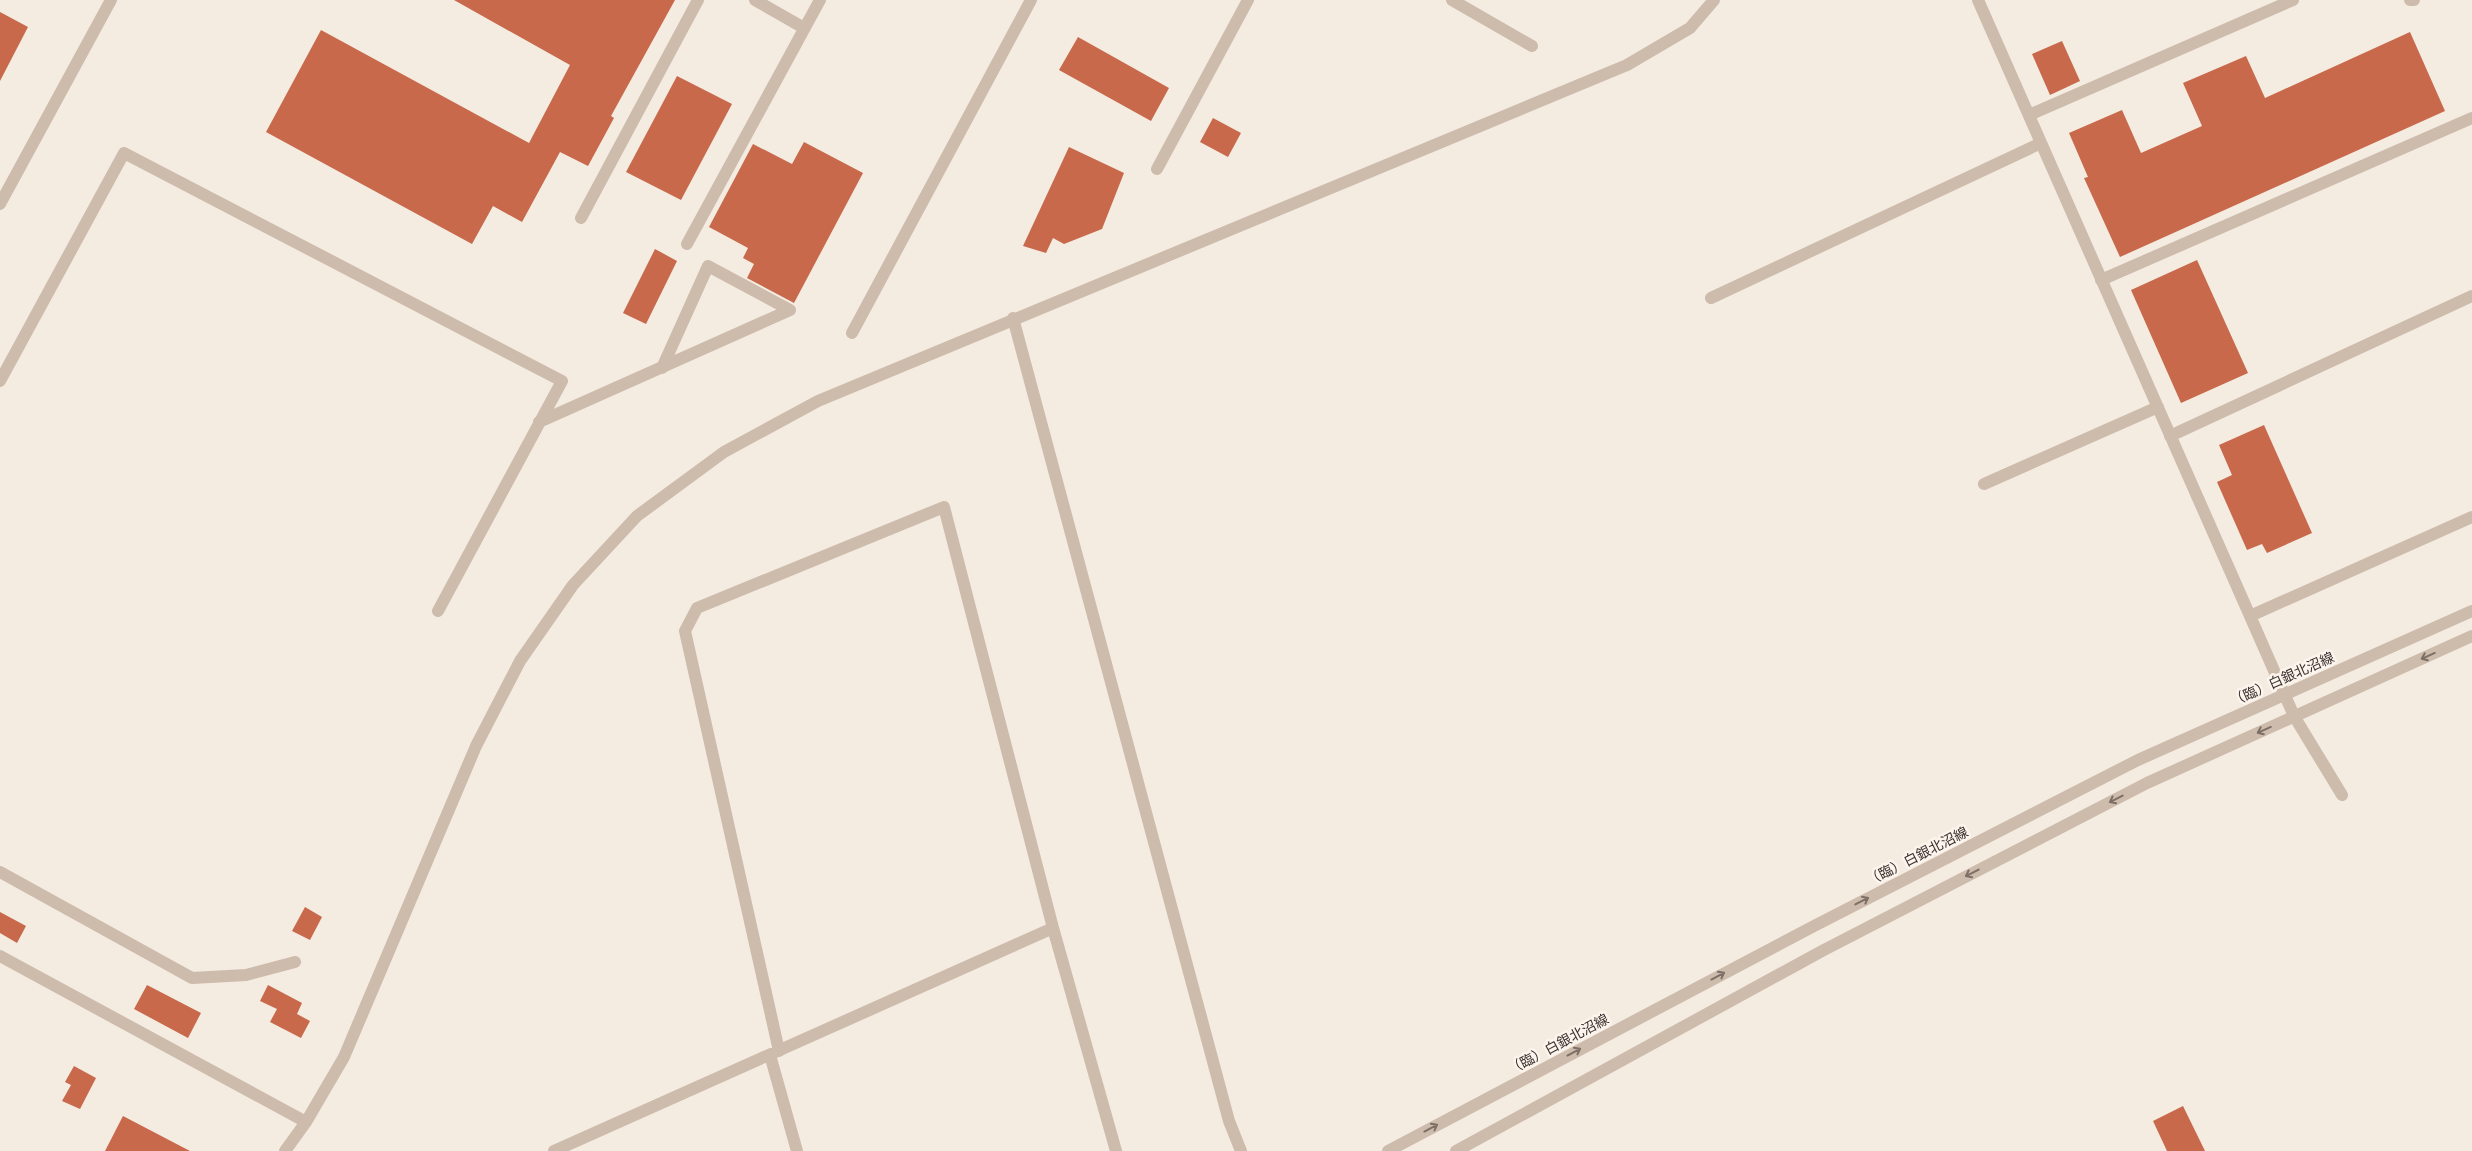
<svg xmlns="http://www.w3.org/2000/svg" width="2472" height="1151" font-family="Roboto,'Noto Sans JP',sans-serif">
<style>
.building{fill:#c8694b}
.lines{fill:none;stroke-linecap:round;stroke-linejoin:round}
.minor{stroke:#cdbbac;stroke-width:12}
.oneway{stroke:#7d6f65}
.labels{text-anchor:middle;stroke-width:5;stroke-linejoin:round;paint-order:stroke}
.street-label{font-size:14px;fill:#3b302b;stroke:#fbf5ee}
</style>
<rect width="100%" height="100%" fill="#f4ebe1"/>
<path class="building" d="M454 0H675L611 116 614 118 588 166 560 152 522 222 493 206 472 244 266 132 321 30 529 143 570 65Z
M0 12 28 27 0 81Z
M2410 32 2445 111 2120 257 2084 178 2088 177 2069 133 2122 110 2141 153 2202 126 2183 83 2246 56 2265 98Z
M1078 37 1169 88 1151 121 1059 70Z
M2062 41 2080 81 2050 95 2032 54Z
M677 76 732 104 681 200 626 172Z
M1213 118 1241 133 1228 157 1200 142Z
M804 142 863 173 794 303 747 278 754 264 743 258 748 248 709 227 753 144 792 164Z
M1069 147 1124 173 1102 229 1064 244 1053 238 1046 253 1023 246Z
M655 249 677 261 646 324 623 313Z
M2197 260 2248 373 2181 403 2131 290Z
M2264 425 2312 533 2267 553 2262 544 2247 550 2217 482 2232 475 2219 445Z
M305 907 322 917 310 940 292 931Z
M0 912 26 926 17 943 0 933Z
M147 985 201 1013 188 1038 134 1009Z
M268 985 302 1003 297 1014 310 1021 301 1038 270 1022 277 1009 260 1001Z
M74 1066 96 1078 80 1109 62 1101 71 1085 65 1082Z
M2183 1106 2205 1151H2167L2153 1121Z
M123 1116 190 1151H105Z"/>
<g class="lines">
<path class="minor" d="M755 0 804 28
M1452 0 1532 46
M1978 0 2250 616 2472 517
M2410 0H2414
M2029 115 2293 0
M1157 169 1248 0
M0 204 111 0
M581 218 698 0
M687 244 820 0
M2101 280 2472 118
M1711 298 2041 143
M1013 318 1229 1121 1241 1151
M852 333 1031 0
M0 381 124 153 562 381 438 611
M539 422 790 310 708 266 662 368
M2170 436 2472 296
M1984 484 2158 407
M2250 616 2294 716 2342 795
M0 872 192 978 246 975 295 962
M1053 928 1116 1151
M0 956 306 1122
M770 1055 797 1151
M285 1151 306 1122 344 1057 476 746 520 661 573 585 637 516 724 452 818 401 1627 65 1690 28 1714 0
M554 1151 1053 928 944 507 697 608 685 631 779 1051
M1388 1151 1814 926 2138 760 2472 611
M1456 1151 1822 951 2147 783 2472 636"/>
</g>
<defs><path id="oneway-shaft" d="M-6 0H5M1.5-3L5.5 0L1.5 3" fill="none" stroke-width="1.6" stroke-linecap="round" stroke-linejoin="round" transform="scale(1.25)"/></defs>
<g class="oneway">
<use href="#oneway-shaft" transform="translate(2428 656) rotate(156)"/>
<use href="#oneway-shaft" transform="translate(2264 730) rotate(156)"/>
<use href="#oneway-shaft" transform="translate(2116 799) rotate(153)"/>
<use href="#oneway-shaft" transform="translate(1972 873) rotate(153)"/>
<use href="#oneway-shaft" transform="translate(1862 901) rotate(-27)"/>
<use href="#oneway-shaft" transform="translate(1718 976) rotate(-28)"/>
<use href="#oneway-shaft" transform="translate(1574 1052) rotate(-28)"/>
<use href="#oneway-shaft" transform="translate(1431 1128) rotate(-28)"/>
</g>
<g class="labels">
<g class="street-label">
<text transform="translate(2282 679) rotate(-24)" y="5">（臨）白銀北沼線</text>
<text transform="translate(1917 856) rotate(-27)" y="5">（臨）白銀北沼線</text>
<text transform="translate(1558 1044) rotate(-28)" y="5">（臨）白銀北沼線</text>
</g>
</g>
</svg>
